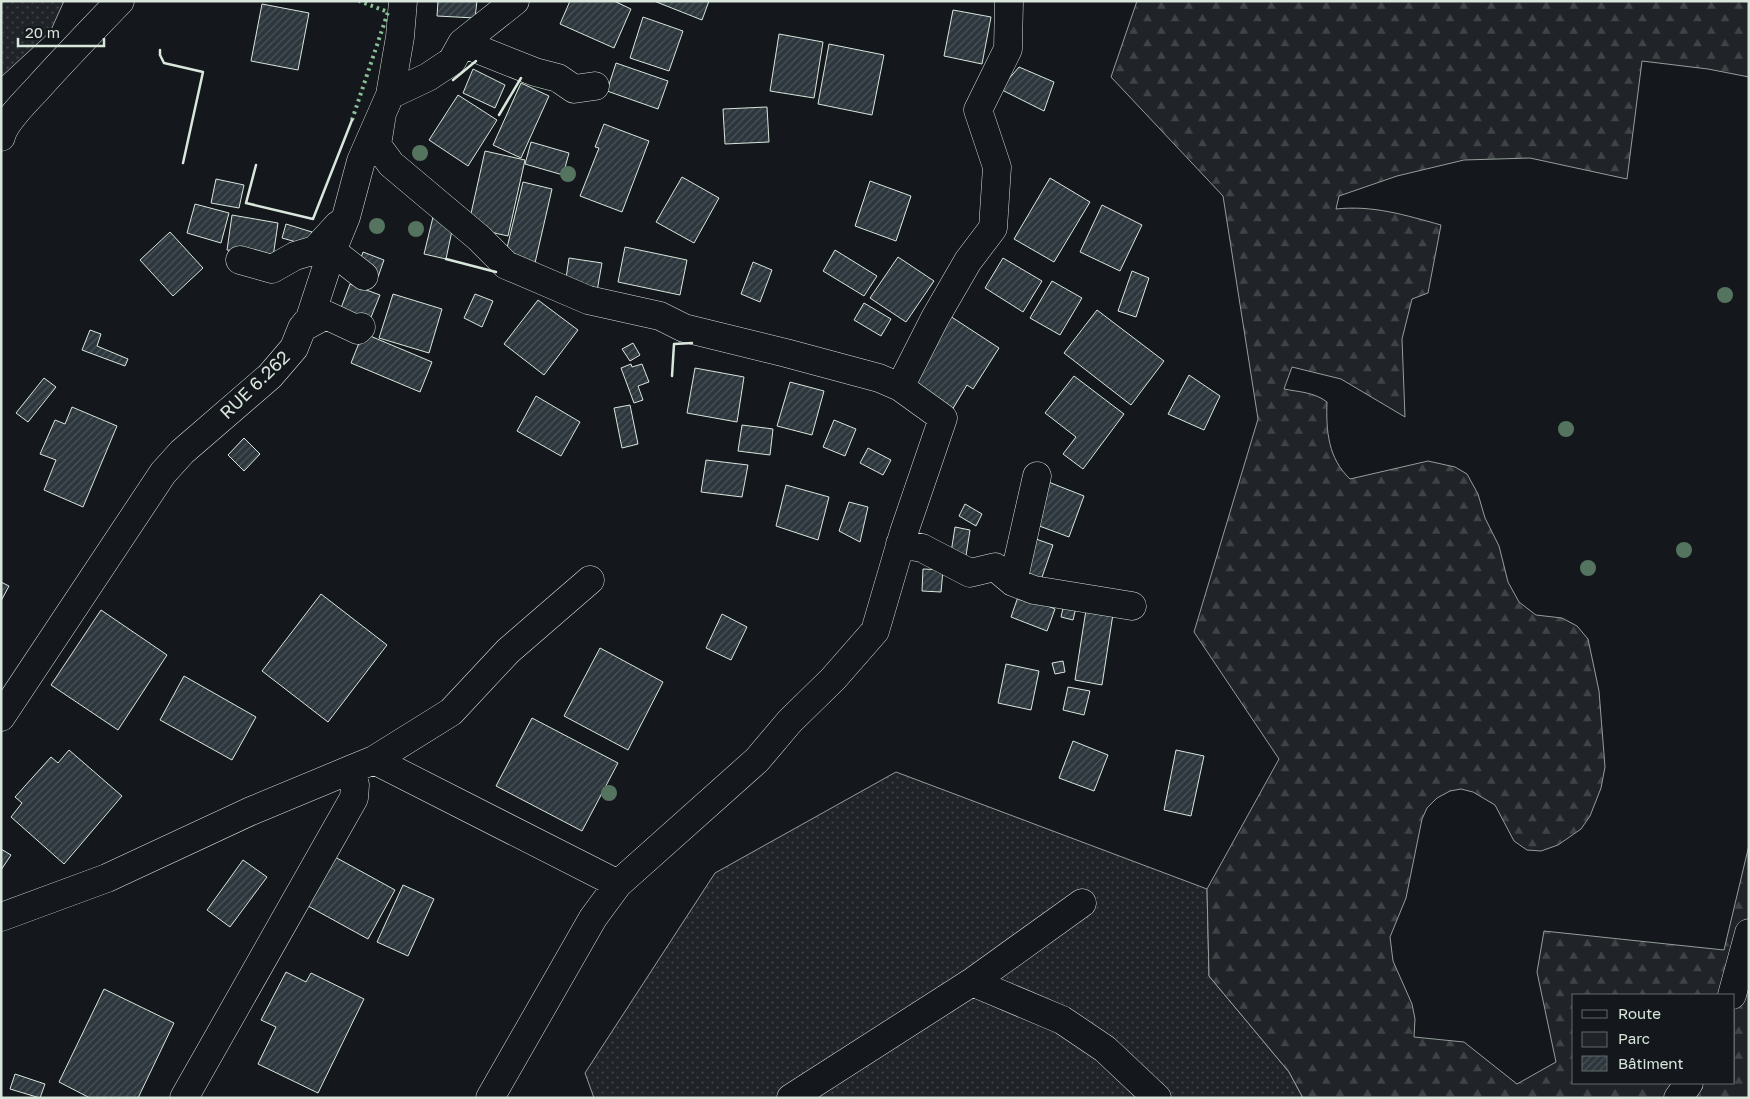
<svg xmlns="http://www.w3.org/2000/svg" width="1750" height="1099" font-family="'Golos Text',sans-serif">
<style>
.green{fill:url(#green-dots);stroke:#939e99}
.forest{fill:url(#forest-firs);stroke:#939e99;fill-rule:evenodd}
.building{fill:url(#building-hatch);stroke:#d8e6dc}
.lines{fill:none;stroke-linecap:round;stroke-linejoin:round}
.minor-casing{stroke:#d8e6dc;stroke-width:29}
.minor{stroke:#14181c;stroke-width:28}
.hedge{stroke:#8ac095;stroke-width:4;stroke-dasharray:2.5 4;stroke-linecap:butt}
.wall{stroke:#d8e6dc;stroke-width:2.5}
.tree{fill:#55745f}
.labels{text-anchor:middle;stroke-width:4;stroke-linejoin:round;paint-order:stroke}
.street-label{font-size:18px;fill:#d8e6dc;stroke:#14181c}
</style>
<defs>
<pattern id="green-dots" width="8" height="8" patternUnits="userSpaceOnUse" patternTransform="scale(1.25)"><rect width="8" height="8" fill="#202428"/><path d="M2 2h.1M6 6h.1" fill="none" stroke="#404447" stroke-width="1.8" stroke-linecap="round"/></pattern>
<pattern id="forest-firs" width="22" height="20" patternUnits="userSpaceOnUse" patternTransform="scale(1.25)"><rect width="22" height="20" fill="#202428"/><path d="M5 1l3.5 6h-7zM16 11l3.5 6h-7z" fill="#404447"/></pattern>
<pattern id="building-hatch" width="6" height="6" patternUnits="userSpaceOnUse" patternTransform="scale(1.25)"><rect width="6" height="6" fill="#2c363c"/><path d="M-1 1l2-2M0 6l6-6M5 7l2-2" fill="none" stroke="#4a5358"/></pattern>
</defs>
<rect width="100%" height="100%" fill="#14181c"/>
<path class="green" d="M1 1H64L50 32 1 77Z
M896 772 1207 889 1209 976 1289 1072 1303 1098H594L585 1073 715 873Z"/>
<path class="forest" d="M1137 1H1749V77L1708 69 1642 61 1627 179 1530 158 1464 160 1397 176 1339 196 1336 209C1373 205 1405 215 1441 225L1428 293 1412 299 1402 339 1405 417 1341 379 1292 367 1284 389C1299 392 1314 392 1327 402 1326 431 1328 458 1350 479L1428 461 1455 467 1467 474 1478 494 1485 518 1499 546 1508 582 1519 602 1536 615 1562 618 1577 626 1588 639 1599 691 1605 767 1601 788 1590 816 1581 829 1558 845 1541 851 1527 850 1514 841 1495 805 1473 792 1461 789 1450 791 1437 798 1427 808 1422 819 1406 898 1390 937 1393 961 1412 1004 1415 1019 1414 1037 1464 1042 1517 1084 1556 1062 1537 972 1544 931 1724 950 1749 845V1098H1303L1289 1072 1209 976 1207 889 1279 759 1194 632 1258 419 1223 196 1111 77ZM1574 995H1734V1083H1574Z"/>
<path class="building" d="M438 1H477L475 18 437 16Z
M570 1H614L631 9 614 48 560 24Z
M654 1H709L702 20Z
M262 4 309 13 298 70 251 61Z
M953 10 991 17 982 64 944 56Z
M643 17 683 31 669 71 630 58Z
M779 34 823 42 814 98 770 91Z
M829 44 884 55 872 115 818 104Z
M616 63 668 81 658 109 607 91Z
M1019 67 1054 82 1044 111 1000 89Z
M473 69 505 85 495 108 463 93Z
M521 83 549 96 521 158 493 145Z
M458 95 497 120 468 166 429 140Z
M767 107 769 142 725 144 723 109Z
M604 124 649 141 622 212 580 196 599 148 595 147Z
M531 142 569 153 563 175 525 164Z
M485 151 525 160 508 236 468 227Z
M682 177 719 198 694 243 656 222Z
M1050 178 1090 202 1054 262 1014 239Z
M216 179 244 185 239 208 211 203Z
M870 181 911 196 896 241 855 226Z
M523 182 552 189 535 263 505 256Z
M195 204 229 213 221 243 187 233Z
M1102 205 1142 225 1120 271 1080 252Z
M232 215 278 223 273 257 227 250Z
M433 217 454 221 446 259 424 254Z
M286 224 312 232 307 245 282 238Z
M170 232 203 268 173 296 140 260Z
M625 247 687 260 680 295 618 282Z
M835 250 877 276 864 296 823 271Z
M363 252 384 260 378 277 357 270Z
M898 257 934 281 906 322 870 298Z
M569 258 602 263 597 291 565 285Z
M1003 258 1042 281 1023 312 985 288Z
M753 262 772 270 760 302 741 294Z
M1132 271 1149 278 1136 317 1118 311Z
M1052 281 1082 298 1060 335 1030 318Z
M350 284 380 295 367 327 338 316Z
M393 294 442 309 429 353 379 338Z
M475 294 493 301 482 327 464 318Z
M538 300 578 330 544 375 504 344Z
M864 303 891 319 881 336 854 320Z
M1097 310 1164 361 1131 405 1064 353Z
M950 316 999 348 973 389 967 385 949 415 902 385Z
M90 330 101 334 97 346 128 359 125 366 82 350Z
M363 333 432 362 420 392 351 363Z
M633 343 640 355 630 361 622 349Z
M631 364 632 367 642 364 649 382 638 386 643 400 634 403 621 368Z
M695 368 744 377 737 422 687 413Z
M1189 375 1220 396 1204 430 1168 414Z
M1074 376 1124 414 1083 469 1063 454 1076 437 1045 413Z
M44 378 56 387 28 422 16 413Z
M790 382 824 391 812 435 777 426Z
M536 396 580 422 561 456 517 431Z
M630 405 638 444 622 448 614 408Z
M72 407 117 426 83 507 44 490 56 460 40 454 55 420 65 424Z
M834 420 856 429 845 456 823 447Z
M742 425 773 429 770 455 738 451Z
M244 438 260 454 244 471 228 455Z
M868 448 891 460 883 475 860 463Z
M706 460 748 465 742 497 701 492Z
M1046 481 1084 496 1069 537 1034 524Z
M786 485 829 497 818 540 776 526Z
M849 502 868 507 860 542 839 531Z
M965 504 982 514 976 526 959 516Z
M955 527 970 530 965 562 950 559Z
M1033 538 1053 545 1039 586 1019 579Z
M923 569 943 570 941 592 922 591Z
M1 582 9 586 1 601Z
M321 594 387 645 328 722 262 671Z
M1019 594 1055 609 1047 631 1011 617Z
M1065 599 1077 603 1073 620 1061 617Z
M101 610 167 655 118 730 51 685Z
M1086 610 1113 614 1102 685 1075 680Z
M722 614 747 627 731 660 706 648Z
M600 648 663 682 628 750 564 716Z
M1063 661 1065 672 1055 674 1052 663Z
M1006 664 1039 671 1031 710 998 703Z
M184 676 256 717 232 760 160 720Z
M1068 687 1090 691 1084 715 1063 710Z
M532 718 618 763 582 831 496 786Z
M1073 741 1108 755 1094 791 1059 778Z
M69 750 122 796 64 864 11 817 22 803 15 797 51 757 58 763Z
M1176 750 1204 756 1191 816 1164 810Z
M1 849 11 855 1 870Z
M335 857 395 890 368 939 308 906Z
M243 860 267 877 230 927 207 910Z
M403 885 434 899 408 956 377 942Z
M286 972 306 982 311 973 364 999 318 1093 258 1064 276 1027 261 1020Z
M104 989 174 1023 138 1098H90L59 1082Z
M15 1074 45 1084 40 1098 10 1089Z"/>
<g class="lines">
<defs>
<path id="minor" d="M462 43 535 72 558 78 574 89 595 86
M390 95 428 77 452 61 462 43 515 1
M381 120 377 145 391 164 479 238 506 265 588 300 660 316 684 328 786 353 879 378 900 387
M1 137C4 122 27 100 38 88 64 59 92 30 120 1
M332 251 364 276
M240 260 272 269 295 256 315 250 338 225
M302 328 326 315 358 330 361 327
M900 544 922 548 970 573 995 567 1013 582 1034 590 1132 606
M1013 582 1037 476
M1 717 163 473 182 452 270 376 294 348 302 328 310 318 332 251 346 217 361 161 390 95 400 37 403 1
M374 760 618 884
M1 917 107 878 251 811 352 769
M972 982 1082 903
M1732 995 1749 933
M184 1098 354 798 355 785 352 769 374 760 451 712 508 651 590 580
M490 1098 593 918 618 884 757 760 790 721 833 679 875 631 904 532 943 418 900 387 935 318 968 261 993 228 997 167 978 110 1008 49 1009 1
M791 1098 972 982 1062 1020 1105 1049 1157 1098
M1678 1098 1689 1083"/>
</defs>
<use href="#minor" class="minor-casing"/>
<use href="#minor" class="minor"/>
<path class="hedge" d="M352 120 388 12 359 1"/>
<path class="wall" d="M160 50V55L164 63 203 72 183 163
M453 80 476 61
M499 115 521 78
M256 165 246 203 313 219 352 120
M446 259 496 272
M672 376 674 344 692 343"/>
</g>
<g class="tree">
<circle cx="420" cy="153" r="8"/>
<circle cx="568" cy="174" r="8"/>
<circle cx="377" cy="226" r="8"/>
<circle cx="416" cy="229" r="8"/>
<circle cx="1725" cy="295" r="8"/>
<circle cx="1566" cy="429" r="8"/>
<circle cx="1684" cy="550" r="8"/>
<circle cx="1588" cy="568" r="8"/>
<circle cx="609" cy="793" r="8"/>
</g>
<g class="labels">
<g class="street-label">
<text transform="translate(255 385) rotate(-44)" y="6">RUE 6.262</text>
</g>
</g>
<rect width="1750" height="1099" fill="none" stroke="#d8e6dc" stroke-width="5"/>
<rect x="1572" y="994" width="162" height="90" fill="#14181c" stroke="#626a69"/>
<rect x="1582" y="1010" width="25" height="8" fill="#14181c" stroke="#626a69"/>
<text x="1618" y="1019" font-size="15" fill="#d8e6dc">Route</text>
<rect x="1582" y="1032" width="25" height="15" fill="#202428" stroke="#626a69"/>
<text x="1618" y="1044" font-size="15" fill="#d8e6dc">Parc</text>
<rect x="1582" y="1056" width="25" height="15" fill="url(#building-hatch)" stroke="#626a69"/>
<text x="1618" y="1069" font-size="15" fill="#d8e6dc">Bâtiment</text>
<path d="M18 38v8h86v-8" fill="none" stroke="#d8e6dc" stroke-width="2.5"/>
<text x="25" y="38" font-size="15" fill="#d8e6dc" stroke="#14181c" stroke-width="4" paint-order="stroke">20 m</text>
</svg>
